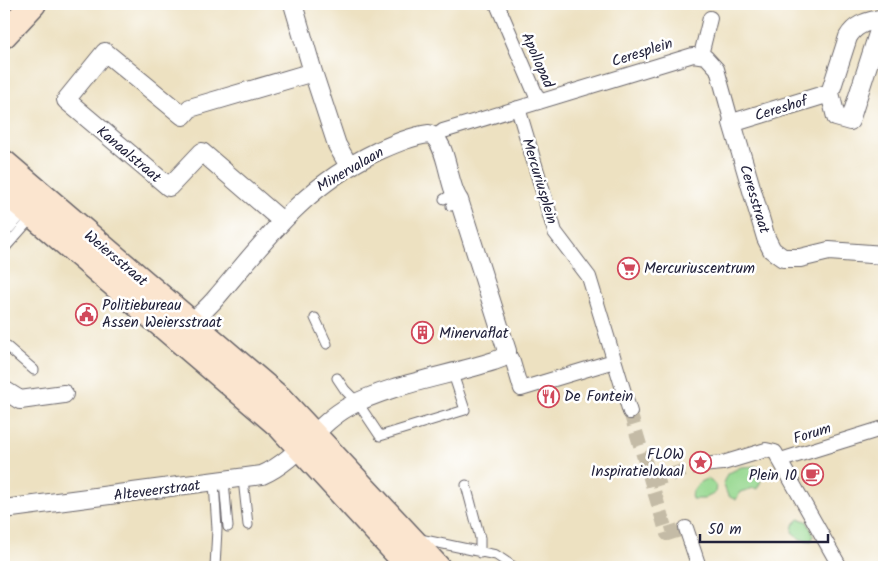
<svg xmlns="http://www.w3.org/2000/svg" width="888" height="571" font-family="Kalam,sans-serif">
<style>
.green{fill:#96d88f;stroke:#5c7d65}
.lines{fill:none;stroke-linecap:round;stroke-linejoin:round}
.pedestrian-tunnel{stroke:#c4bba6;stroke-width:14;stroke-dasharray:14 7;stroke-linecap:butt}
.service-casing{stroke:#69656a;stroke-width:11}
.pedestrian-casing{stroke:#69656a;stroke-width:16}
.minor-casing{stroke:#69656a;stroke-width:20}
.secondary-casing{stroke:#69656a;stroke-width:28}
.service{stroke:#fff;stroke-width:9}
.pedestrian{stroke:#fff;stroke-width:14}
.minor{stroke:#fff;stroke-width:18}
.secondary{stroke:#fbe5cf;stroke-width:25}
.labels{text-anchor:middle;stroke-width:5;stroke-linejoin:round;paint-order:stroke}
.street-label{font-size:15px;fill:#22223b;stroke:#fff}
.poi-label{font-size:15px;fill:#22223b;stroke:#fff;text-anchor:start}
</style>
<rect width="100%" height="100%" fill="#fff"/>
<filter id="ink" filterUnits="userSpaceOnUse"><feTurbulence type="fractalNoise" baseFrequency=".02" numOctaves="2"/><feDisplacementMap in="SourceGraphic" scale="10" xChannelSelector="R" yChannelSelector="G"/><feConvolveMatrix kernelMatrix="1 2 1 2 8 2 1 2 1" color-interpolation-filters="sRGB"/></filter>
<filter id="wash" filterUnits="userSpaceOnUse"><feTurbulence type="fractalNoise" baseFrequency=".0096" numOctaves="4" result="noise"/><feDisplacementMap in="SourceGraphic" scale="20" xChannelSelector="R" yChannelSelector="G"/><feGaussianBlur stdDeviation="1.12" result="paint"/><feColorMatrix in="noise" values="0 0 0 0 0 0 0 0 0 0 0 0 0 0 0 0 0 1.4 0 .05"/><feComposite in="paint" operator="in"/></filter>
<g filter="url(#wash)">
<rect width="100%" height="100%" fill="#ede1c1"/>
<path class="green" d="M757 466 755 474 761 481 757 489 754 488 740 492 736 500 728 496 723 483 727 474 741 467Z
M708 479 716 485 715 493 704 499H692L691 495C694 488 699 480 708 479Z
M799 519 807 521 814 536 811 541 800 539 792 532 793 525Z"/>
</g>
<g filter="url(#ink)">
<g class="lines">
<path class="pedestrian-tunnel" d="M630 412 667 534 686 528
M651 481 701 465"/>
<defs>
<path id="service" d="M444 199 454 193 451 206
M4 249 33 216
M315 318 327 344
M4 344 34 370
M337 378 345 390 358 403 380 436 465 410 453 374
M243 479 248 525
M224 481 228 527
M214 483 217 529 215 567
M466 485 480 538V553
M420 539 496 555 514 567"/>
<path id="pedestrian" d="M497 4 539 102
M701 55 710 18
M518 108 555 232 589 277 630 412
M435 137 443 131 693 55 706 57 717 69 732 123
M507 351 513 362 521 389 614 361
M781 460 884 428
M701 465 723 463 766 450 775 452 840 567
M686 528 699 567"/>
<path id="minor" d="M883 18 850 121 836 117 830 93 848 37C856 23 868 22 883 18H884
M313 72 337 145 349 166
M830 93 732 123 766 238 772 250 783 258H800L829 251 884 255
M282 221 202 152 169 187 66 100 105 52 183 116 190 108 313 72 293 4
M4 228 30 199
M4 390 20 400 64 394
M4 509 262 475C298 459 317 424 348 407 390 384 448 376 494 361L502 358 507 351 459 200C447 185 448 140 429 134 412 136 394 144 378 151 303 187 268 237 216 298 206 310 194 319 184 331"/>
<path id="secondary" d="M4 35 33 4
M4 163 280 399 437 567
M4 190 280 426 410 567"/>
</defs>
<use href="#service" class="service-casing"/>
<use href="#pedestrian" class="pedestrian-casing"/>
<use href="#minor" class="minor-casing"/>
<use href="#secondary" class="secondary-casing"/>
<use href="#service" class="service"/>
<use href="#pedestrian" class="pedestrian"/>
<use href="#minor" class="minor"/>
<use href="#secondary" class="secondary"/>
</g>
</g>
<defs>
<symbol id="supermarket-ring" viewBox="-11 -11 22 22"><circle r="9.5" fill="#fff" stroke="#d1495b" stroke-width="1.5"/><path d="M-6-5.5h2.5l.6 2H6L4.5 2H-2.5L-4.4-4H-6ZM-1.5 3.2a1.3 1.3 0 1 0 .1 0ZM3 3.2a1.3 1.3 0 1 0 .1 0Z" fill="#d1495b"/></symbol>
<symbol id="civic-ring" viewBox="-11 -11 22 22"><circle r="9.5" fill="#fff" stroke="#d1495b" stroke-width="1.5"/><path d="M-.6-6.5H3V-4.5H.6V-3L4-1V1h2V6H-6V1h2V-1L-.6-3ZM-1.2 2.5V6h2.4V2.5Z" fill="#d1495b"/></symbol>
<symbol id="building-ring" viewBox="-11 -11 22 22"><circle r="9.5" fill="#fff" stroke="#d1495b" stroke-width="1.5"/><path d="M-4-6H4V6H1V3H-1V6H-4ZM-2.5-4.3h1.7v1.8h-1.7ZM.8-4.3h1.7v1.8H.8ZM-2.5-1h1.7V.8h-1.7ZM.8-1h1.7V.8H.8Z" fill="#d1495b"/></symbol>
<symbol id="restaurant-ring" viewBox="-11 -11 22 22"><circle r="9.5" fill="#fff" stroke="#d1495b" stroke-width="1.5"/><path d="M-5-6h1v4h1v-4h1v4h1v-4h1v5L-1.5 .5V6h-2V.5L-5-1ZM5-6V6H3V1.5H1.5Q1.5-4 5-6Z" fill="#d1495b"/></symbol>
<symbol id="sight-ring" viewBox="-11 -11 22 22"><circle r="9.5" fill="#fff" stroke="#d1495b" stroke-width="1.5"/><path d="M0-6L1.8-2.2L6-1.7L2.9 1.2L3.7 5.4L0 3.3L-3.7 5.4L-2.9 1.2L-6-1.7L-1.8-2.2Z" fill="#d1495b"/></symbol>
<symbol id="cafe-ring" viewBox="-11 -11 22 22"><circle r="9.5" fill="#fff" stroke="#d1495b" stroke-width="1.5"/><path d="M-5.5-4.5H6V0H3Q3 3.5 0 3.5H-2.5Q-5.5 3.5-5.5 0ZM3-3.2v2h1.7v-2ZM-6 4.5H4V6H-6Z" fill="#d1495b"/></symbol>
</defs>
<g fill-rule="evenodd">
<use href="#supermarket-ring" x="616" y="256" width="25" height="25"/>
<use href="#civic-ring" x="74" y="302" width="25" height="25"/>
<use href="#building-ring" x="410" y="320" width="25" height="25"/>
<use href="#restaurant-ring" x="536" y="384" width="25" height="25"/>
<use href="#sight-ring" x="688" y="450" width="25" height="25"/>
<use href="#cafe-ring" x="800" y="462" width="25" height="25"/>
</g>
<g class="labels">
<g class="street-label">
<text transform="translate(642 52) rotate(-18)" y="5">Ceresplein</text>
<text transform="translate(538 60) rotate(66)" y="5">Apollopad</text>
<text transform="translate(781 108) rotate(-17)" y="5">Cereshof</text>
<text transform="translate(129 154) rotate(40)" y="5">Kanaalstraat</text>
<text transform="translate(350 169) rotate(-30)" y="5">Minervalaan</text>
<text transform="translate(540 181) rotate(73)" y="5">Mercuriusplein</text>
<text transform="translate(755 199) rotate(73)" y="5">Ceresstraat</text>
<text transform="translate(116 258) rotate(40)" y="5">Weiersstraat</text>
<text transform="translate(812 433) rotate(-17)" y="5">Forum</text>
<text transform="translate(157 490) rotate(-7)" y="5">Alteveerstraat</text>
</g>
<g class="poi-label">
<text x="644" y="273">Mercuriuscentrum</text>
<text x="102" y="310">Politiebureau<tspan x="102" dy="17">Assen Weiersstraat</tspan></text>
<text x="439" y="338">Minervaflat</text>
<text x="564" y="401">De Fontein</text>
<text x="684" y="459" text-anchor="end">FLOW<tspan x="684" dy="17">Inspiratielokaal</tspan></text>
<text x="797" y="480" text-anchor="end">Plein 10</text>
</g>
</g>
<rect width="888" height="571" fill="none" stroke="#fff" stroke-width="20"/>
<path d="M700 534v8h128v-8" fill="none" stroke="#22223b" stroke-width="2.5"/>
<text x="708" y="534" font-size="15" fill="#22223b" stroke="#ffffff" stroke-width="4" paint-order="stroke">50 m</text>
</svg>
